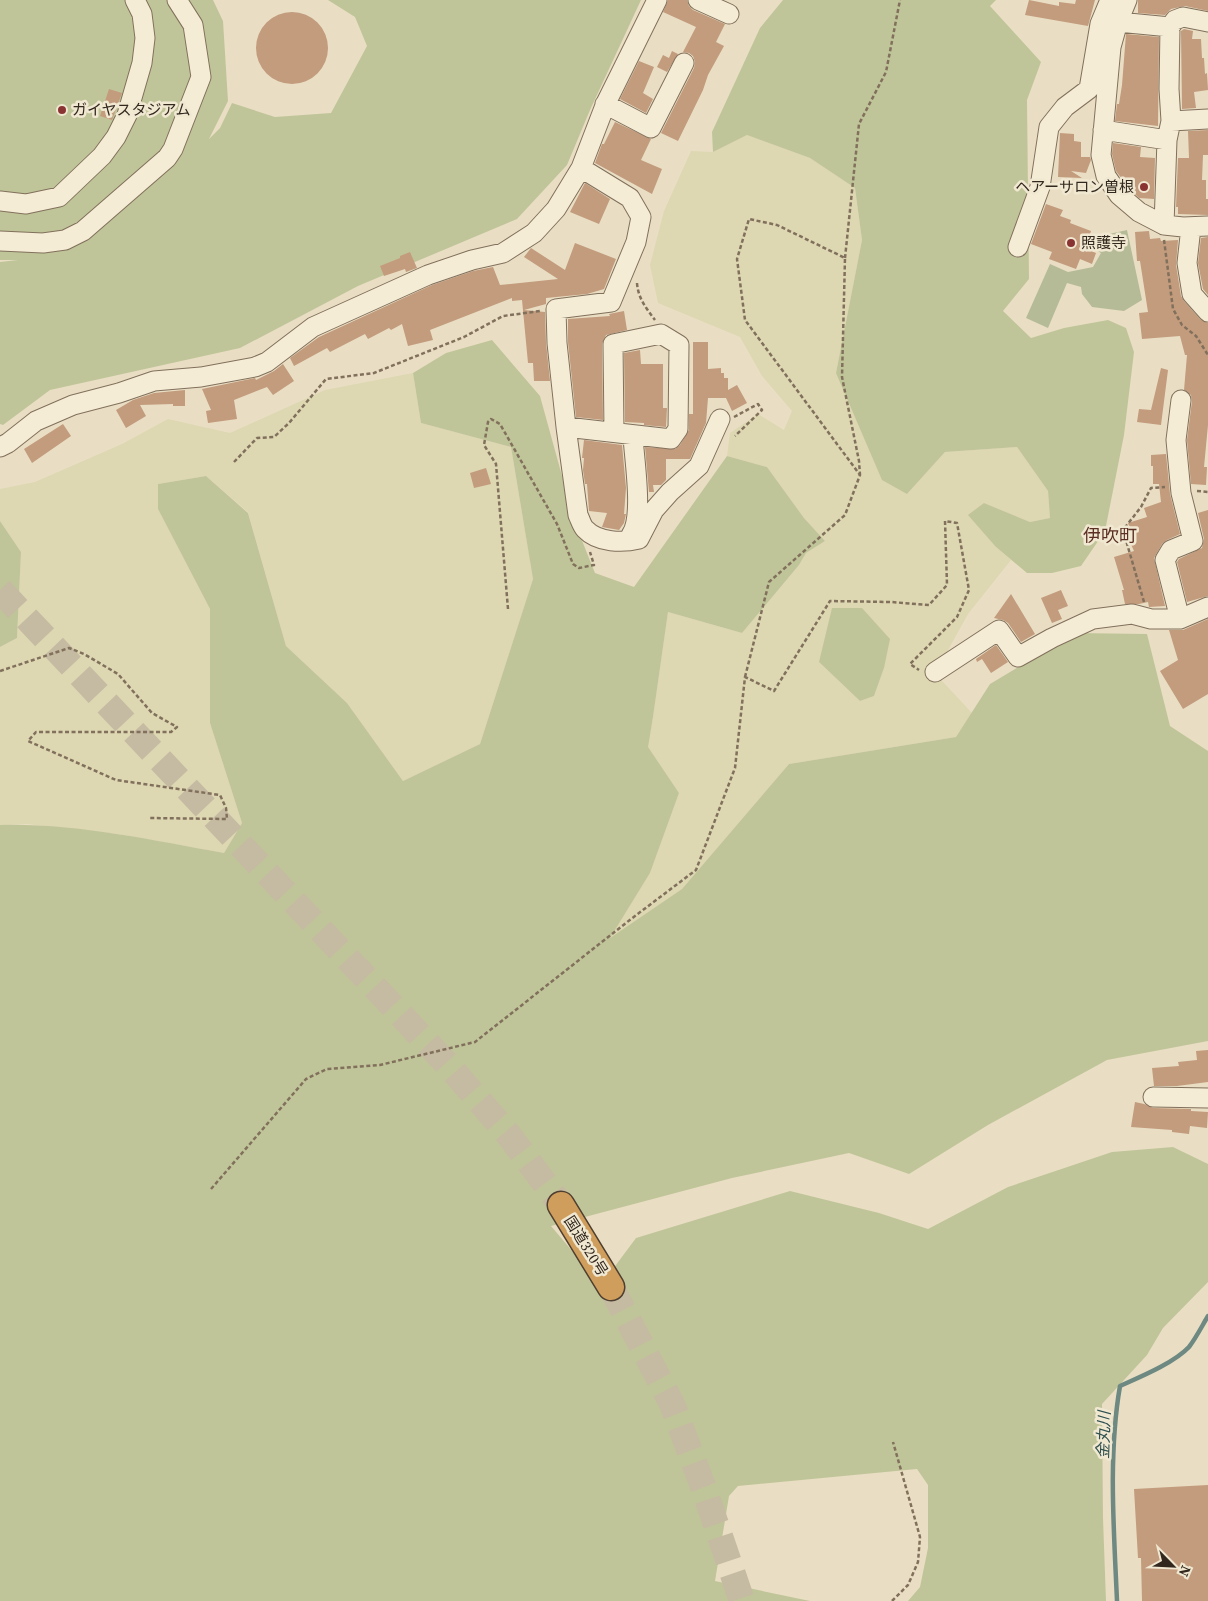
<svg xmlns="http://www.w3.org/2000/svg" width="1208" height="1601" font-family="'Source Serif 4','Noto Sans JP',serif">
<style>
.farmland{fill:#ddd7b2;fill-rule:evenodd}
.green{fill:#c0c599}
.cemetery{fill:#b6bb97}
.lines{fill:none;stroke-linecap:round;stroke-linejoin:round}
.stream{stroke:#6d8982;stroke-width:4.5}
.building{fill:#c39b7d}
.highway-tunnel{stroke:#c5baa2;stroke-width:26;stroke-dasharray:26 13;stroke-linecap:butt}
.minor-casing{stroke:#81705c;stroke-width:21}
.highway-casing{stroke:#4f3f30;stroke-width:29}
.path{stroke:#81705c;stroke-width:2.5;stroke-dasharray:4 2.5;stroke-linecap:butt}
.minor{stroke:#f5ecd6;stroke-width:19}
.highway{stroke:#cf9e5d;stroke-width:26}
.poi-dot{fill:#8a3333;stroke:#f1e8d2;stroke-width:2}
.labels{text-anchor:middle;stroke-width:5;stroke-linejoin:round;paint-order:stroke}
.poi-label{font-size:15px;fill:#33281e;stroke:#f1e8d2;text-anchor:start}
.street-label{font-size:15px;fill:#33281e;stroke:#f1e8d2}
.water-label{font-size:16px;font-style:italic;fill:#2f514f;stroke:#f1e8d2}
.quarter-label{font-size:18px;fill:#5b2f23;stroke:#f1e8d2}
</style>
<rect width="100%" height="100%" fill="#e9dec3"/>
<path class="farmland" d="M747 135 810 158 855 188 862 240 836 373 907 494 945 452 1017 447 1048 491 1050 518 1030 522 984 503 996 547 1011 560 968 614 942 661 932 670 972 713 956 737 789 764 682 889 609 939 650 873 679 793 647 747 653 717 668 612 742 633 799 565 806 553 825 541 804 518 767 467 727 456 730 433 758 414 784 430 792 411 762 376 740 337 658 303 650 265 664 211 691 151 713 152ZM819 662 884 668 874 696 860 701Z
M413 373 421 423 511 447 533 579 480 744 403 781 347 703 286 646 248 512 206 476 158 484V509L210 609V723L242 823 224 853 118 834 27 824 0 825V647L17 638 21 552 0 521V489L35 482 122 444 168 419 230 433 325 390Z"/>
<path class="green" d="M0 0H213L223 21 228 101 209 139 220 128 232 103 275 117 331 113 367 46 355 17 328 0H641L590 110 567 165 517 219 358 286 240 348 50 390 3 425 0 424V262L18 260H0Z
M783 0H996L990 6 1041 62 1027 100 1029 279 1003 311 1031 338 1064 328 1108 320 1126 328 1134 352 1124 435 1105 531 1081 566 1052 573H1027L996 547 968 515 984 503 1030 522 1050 518 1048 491 1017 447 945 452 907 494 882 480 836 373 862 240 855 188 810 158 747 135 713 152 712 132 760 28Z
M492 340 540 396 575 523 595 573 634 587 727 456 767 467 804 518 825 541 806 553 799 565 742 633 668 612 653 717 648 747 679 793 650 873 610 938 682 889 789 764 956 737 990 684 1075 633 1147 634 1170 726 1208 751V1041L1107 1060 988 1125 909 1174 849 1153 732 1178 551 1226 601 1285 636 1238 790 1191 879 1213 928 1229 1008 1187 1112 1152 1173 1147 1208 1164V1282L1163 1328 1147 1355 1102 1404 1103 1518 1106 1601H908L920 1587 928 1548V1485L917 1469 738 1486 729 1496 715 1581 810 1601H0V825C75 823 150 840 224 853L242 823 210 723V609L158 509V484L206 476 248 513 286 646 347 703 403 781 480 744 533 579 511 447 421 423 413 373 446 353Z
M0 521 21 552 17 638 0 647Z
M832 608H862L890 639 884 668 874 696 860 701 819 662Z"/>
<path class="cemetery" d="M1127 230 1142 300 1124 311 1092 307 1082 294 1081 287 1067 283 1048 328 1026 318 1050 264 1068 272 1093 267 1101 253 1096 250 1100 236Z"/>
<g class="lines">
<path class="stream" d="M1117 1601C1114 1531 1108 1455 1120 1386 1140 1377 1174 1363 1189 1347 1196 1338 1202 1326 1208 1316"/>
</g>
<path class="building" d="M668 0H687L689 6 693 10 725 24 716 42 724 46 708 75 703 90 678 141 661 133 694 68 695 62 693 56 689 53 683 52 696 27 663 12Z
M1029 0 1059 6V2L1075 4 1076 0H1095L1088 26 1025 15Z
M1138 0H1208V11L1185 6 1171 9 1165 15 1138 13Z
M256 48a36 36 0 1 1 72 0a36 36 0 1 1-72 0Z
M1184 29 1193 31 1192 39H1201L1202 58H1204L1205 74 1207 73 1208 90 1194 92 1196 108 1182 109 1181 31Z
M1126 34 1159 37 1158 126 1115 121 1117 104H1119L1122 85Z
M672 51 678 54 667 72 657 67 663 55 669 58Z
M639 61 654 67 643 93 653 99 646 113 620 99Z
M109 89 122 93 112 120 100 116Z
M615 122 651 139 641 160 662 169 652 194 595 163 602 144H604Z
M1208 130V155H1203L1202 180H1206V199H1208V215L1178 214V207H1176L1178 158H1189L1188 131Z
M1060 133 1074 134V141L1081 142V157H1090L1091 160 1086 173 1071 171 1082 178 1058 177Z
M1113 143 1141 147 1140 157 1155 158 1154 199 1139 198 1132 191 1133 181 1122 179 1116 171 1112 154Z
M585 183 610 199 599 224 570 212Z
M1046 204 1063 210 1060 216 1071 220 1070 223 1091 231 1089 237 1096 239 1091 251 1096 253 1092 264 1080 259 1076 269 1049 259 1052 252 1031 244Z
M1149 231 1150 239 1160 238 1161 241 1178 240 1176 265 1181 296 1184 301 1200 319 1208 323V425L1204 467H1207L1206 485 1191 484 1187 440 1192 401 1191 395 1184 390 1187 355H1185L1180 336 1142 339 1139 313 1148 312 1140 261H1137L1135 232Z
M1208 237V295L1203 289 1198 263 1201 238Z
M575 243 616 259 604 289 587 294 546 298V304L524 310 545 312 546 343 550 381H534L533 363H528L522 300 512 301V298L430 330 433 340 408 346 402 324 391 330 389 328 368 339 365 334 330 352 327 348 294 366 290 358 319 337 432 285 473 271 493 267 500 285 558 279 524 257 531 248 565 270Z
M410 252 417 268 406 272 405 269 384 276 380 266 400 258V256Z
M624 311 627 330 606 335 602 344 603 420 576 417 568 342V319L610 316 609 314Z
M693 342H708V369L721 368V373H724V378H728V390L737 385 747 403 732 411 726 398H708L706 423 690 459H666V480L661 485H653L654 492H649L645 447 675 449 680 445 689 430V414H693Z
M640 350 641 364H663V408H667L666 427 644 425V423L625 422 624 353Z
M283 364 294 381 273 395 267 387 234 400 237 419 208 423 206 411 211 410 202 389 255 378 256 380 274 371Z
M1161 368 1168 370 1161 425 1137 422 1139 409 1151 410Z
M185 390V406H173V404L140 405 146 416 126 428 116 410 133 400 154 393Z
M63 424 71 436 32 463 24 449Z
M584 440 622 445 626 488 624 514H626L624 523 619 530 602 527 607 513 589 511 587 484H585L583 470 584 458H582Z
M1166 454 1170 494 1180 534 1167 540 1162 544 1154 558 1165 606 1149 607 1148 602 1139 604H1125L1122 590H1124L1114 557 1134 551 1130 542 1134 540 1128 523 1147 517 1144 508 1161 502 1159 484H1153V466H1151V455Z
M486 468 491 484 474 488 470 473Z
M1208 510V596L1187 602 1177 562 1179 559 1202 548 1204 539 1198 513Z
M1061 590 1068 606 1058 610 1062 619 1052 623 1041 598Z
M1011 594 1035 634 1021 642 1008 623 1003 620 994 618Z
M1208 619V694L1183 709 1160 671 1178 660 1169 630H1183Z
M996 645 1008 662 991 673 982 659 977 662 976 659Z
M1208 1050V1082L1177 1086H1154L1152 1068 1179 1066 1178 1062 1197 1060 1196 1051Z
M1135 1102 1144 1104 1153 1108 1191 1109V1111L1208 1112 1207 1128 1190 1126 1189 1134 1172 1132V1130L1131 1127Z
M1208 1485V1601H1142L1141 1558H1138L1134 1489Z"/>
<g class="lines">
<path class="highway-tunnel" d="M0 590 449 1066 508 1134 561 1205
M611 1287 672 1404 704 1489 742 1601"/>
<defs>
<path id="minor" d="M698 0 729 14
M1127 0 1118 22 1111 47 1101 155 1106 176 1119 195 1139 212 1164 225 1183 227 1208 226
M1118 22 1170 27
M605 104 651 128 684 63
M1171 121 1169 89 1170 27 1175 20 1183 17 1208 22
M1103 130 1167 140
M581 168 630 198 641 217 636 242 611 302 556 309 557 343 566 427 578 515C580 519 582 526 585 529 598 543 623 543 639 539L654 510 670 492 699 466 720 419
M0 201 26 204 59 197 102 156 116 137 127 115 142 63 145 38 142 14 135 0
M1164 225 1167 140 1171 121 1208 119
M1191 227 1187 263 1192 294 1208 312
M0 241 43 243 65 240 83 231 167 158 173 149 201 77 193 25 177 0
M1018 247 1040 187 1049 127 1065 107 1089 89 1100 24 1110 0
M566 427 671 439 678 429 679 345 661 334 613 344 614 432
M0 447 8 443 36 421 73 405 119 393 154 381 201 377 255 367 267 362 313 327 428 275 472 260 503 253 534 233 556 209 581 168 606 103 657 0
M631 535C644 517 634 459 633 436
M1180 619 1165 560 1171 550 1193 541 1181 493 1176 440 1181 400
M935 672 999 630 1018 657 1052 638 1093 619 1132 614 1151 619H1180L1208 607
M1153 1097 1208 1098"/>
<path id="highway" d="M561 1205 611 1287"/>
</defs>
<use href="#minor" class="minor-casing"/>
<use href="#highway" class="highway-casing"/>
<path class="path" d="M1164 240 1173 309 1182 325 1196 336 1208 355
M845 258 859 124 886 72 900 0
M637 283C638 298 646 308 655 320
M734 417 758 404 762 410 735 436
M234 462 257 438 274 437 289 423 326 379 374 373 464 337 503 316 540 311
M1197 491 1208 492
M1144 602 1123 530 1141 507 1151 488 1165 487
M508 609 496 464 484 445 488 422 491 419 500 424 557 524 573 564 579 568 594 565 590 552
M0 671 69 648 84 654 118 674 152 713 177 727 171 732H36L28 741 116 780 220 795 226 808 227 819 148 818
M745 677 769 582 845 515 860 475 745 320 737 259 749 219 777 225 845 258 842 377 859 461 860 475
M211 1189 306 1079 327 1069 380 1065 475 1042 631 919 696 870 735 768 745 677 774 691 830 601 891 602 929 605 947 585 945 521 957 523 969 590 957 617 910 664 919 670
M892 1601 908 1585 918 1562 920 1537 893 1442"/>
<use href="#minor" class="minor"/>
<use href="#highway" class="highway"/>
</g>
<g class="poi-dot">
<circle cx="62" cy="110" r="5"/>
<circle cx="1144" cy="187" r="5"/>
<circle cx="1071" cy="243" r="5"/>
</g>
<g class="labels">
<g class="poi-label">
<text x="72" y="115">ガイヤスタジアム</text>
<text x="1134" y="192" text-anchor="end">ヘアーサロン曽根</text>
<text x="1081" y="248">照護寺</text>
</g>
<g class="street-label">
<text transform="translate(586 1246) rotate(58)" y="5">国道320号</text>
</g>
<g class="water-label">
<text transform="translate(1103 1435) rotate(-88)" y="6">金丸川</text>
</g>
<g class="quarter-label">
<text x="1110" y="542">伊吹町</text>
</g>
</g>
<g transform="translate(1173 1566) rotate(114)" stroke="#f1e8d2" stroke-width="4" paint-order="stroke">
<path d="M0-4L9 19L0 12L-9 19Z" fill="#33281e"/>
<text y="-8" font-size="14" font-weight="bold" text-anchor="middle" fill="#33281e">N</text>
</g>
</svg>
